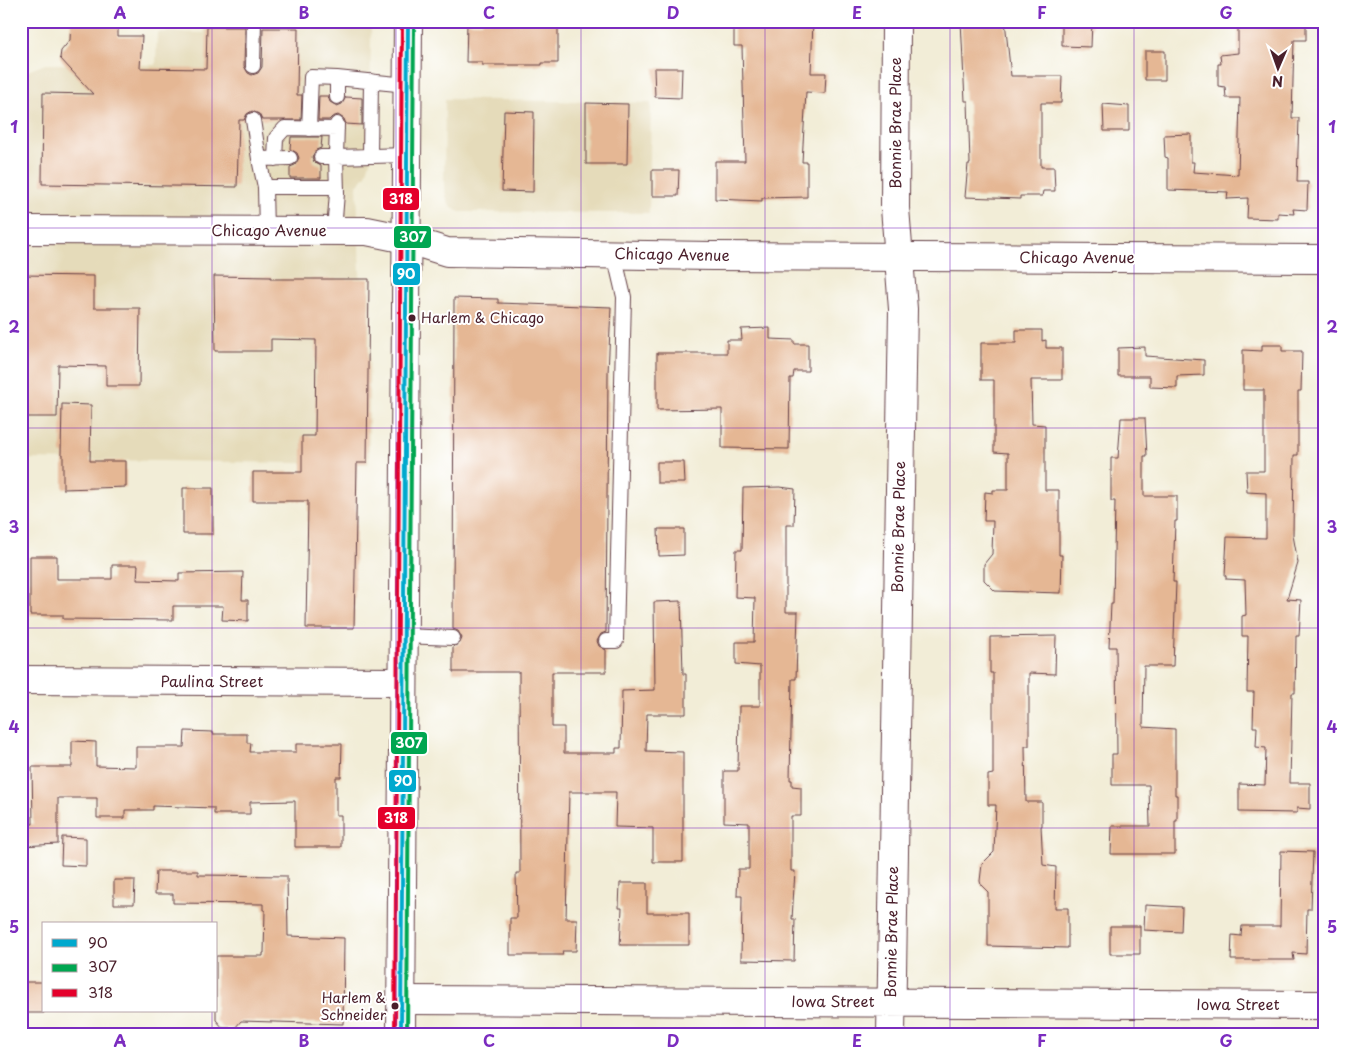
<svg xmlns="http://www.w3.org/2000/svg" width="1346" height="1055" font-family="'Playpen Sans',sans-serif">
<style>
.built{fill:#e5dbba}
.building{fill:#e5b794}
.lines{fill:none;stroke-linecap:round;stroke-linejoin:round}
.service-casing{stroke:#633e45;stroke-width:16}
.minor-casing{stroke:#633e45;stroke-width:30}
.secondary-casing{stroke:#633e45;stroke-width:30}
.primary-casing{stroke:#633e45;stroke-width:30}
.service{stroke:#fff;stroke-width:14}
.minor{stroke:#fff;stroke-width:28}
.secondary{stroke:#fff;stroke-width:28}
.primary{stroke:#fff;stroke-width:28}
.bus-1-casing{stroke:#fff;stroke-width:8}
.bus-2-casing{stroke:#fff;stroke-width:8}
.bus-3-casing{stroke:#fff;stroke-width:8}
.bus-1{stroke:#00a9ce;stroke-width:4}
.bus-2{stroke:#00a651;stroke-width:4}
.bus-3{stroke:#e4002b;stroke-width:4}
.grid{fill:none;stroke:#7b2cbf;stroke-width:1;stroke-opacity:0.55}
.bus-dot{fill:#4a1f2b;stroke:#fff;stroke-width:2}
.labels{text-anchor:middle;stroke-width:4;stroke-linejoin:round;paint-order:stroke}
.bus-label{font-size:14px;fill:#4a1f2b;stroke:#fff;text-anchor:start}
.street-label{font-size:15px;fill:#4a1f2b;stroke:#fff}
.line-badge{stroke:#fff;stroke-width:2}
.badge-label{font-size:14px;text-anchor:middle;font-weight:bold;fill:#fff}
.neatline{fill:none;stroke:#7b2cbf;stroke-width:2}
.grid-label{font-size:16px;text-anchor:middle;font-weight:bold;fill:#7b2cbf}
</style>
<rect width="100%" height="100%" fill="#fff"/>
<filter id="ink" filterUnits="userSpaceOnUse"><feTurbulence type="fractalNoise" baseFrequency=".02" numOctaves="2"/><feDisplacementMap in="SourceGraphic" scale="10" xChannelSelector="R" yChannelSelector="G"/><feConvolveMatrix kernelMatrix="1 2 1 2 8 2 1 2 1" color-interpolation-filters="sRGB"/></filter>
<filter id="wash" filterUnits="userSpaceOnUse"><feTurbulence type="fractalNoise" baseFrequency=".0096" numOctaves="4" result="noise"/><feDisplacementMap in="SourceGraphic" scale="20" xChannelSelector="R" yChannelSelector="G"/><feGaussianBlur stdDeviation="1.12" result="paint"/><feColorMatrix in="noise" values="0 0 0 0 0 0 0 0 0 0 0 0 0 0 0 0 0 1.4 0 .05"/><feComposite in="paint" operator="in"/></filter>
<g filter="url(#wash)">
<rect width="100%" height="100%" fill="#f2edd7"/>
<path class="built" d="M205 21H371L370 162 366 175 357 185 360 277 367 279 370 285 369 464 21 459V74L45 64 156 65 157 32 204 33Z
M445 99 651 103 649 213 460 212 454 209 448 203 444 187Z"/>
<g id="blocks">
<path class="building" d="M71 21H118V36H142L140 68 206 69 207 27H245L244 66 248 73 252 75 258 73 262 67 263 28H298L297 95H302L301 120H262L259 114 252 111 247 114 244 120H239L237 187 42 184 43 93 93 94 60 58 61 51 70 40Z
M483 21H558V63H542V65H482V62H466L467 23H482Z
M734 21H813L811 73H826L825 93 806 92 802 162H807V197L762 198V201L715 199V161H745L742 46H734Z
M961 21H1005L1011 76H1062L1061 103H1041V167H1054L1055 191H1043L1042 196H1020V199L965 197 968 164H970L968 101H965Z
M1062 21H1092L1091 47 1062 46Z
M1238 21H1306V40H1294L1292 118H1299L1297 182H1308L1307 210 1293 209 1294 214 1278 213V219L1247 218 1248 198 1227 199 1228 192 1168 190V158L1165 157 1164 135 1191 134V162H1194L1193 172 1238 175 1240 98H1226L1225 87 1218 86V64H1221L1220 55 1238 53Z
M1145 51H1165V80H1145Z
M654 68H682L681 98 655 97Z
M319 96H328L330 102 337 106 342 104 346 97 362 98V125L346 124 344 119 338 115 332 117 329 120H318Z
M586 103 628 104 627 164H586Z
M1103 104 1129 106V131H1104Z
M504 111 534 112 533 192 502 191Z
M291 137H322L321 148 316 150 312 157 314 162 321 166V178H290V167L295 165 299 158 297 153 290 149Z
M652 170H679L678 196H652Z
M21 275 94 276V308H140L139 386H106V366L58 365 57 417H21Z
M214 276 271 277V279H369L367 463H357L354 628H306L308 501H253V472H302V436H315L316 340 271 339V351H215Z
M454 298 498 299V303L611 307 608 373 606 632 601 634 597 641 599 646 606 650V672H552V727H564V753H616V748H621L622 691 655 690 654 602 681 601 683 674H686V714H647L646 751 683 752V862H653V828L615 827 616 792H569L566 919H577L576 951H562L563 955H510V918H517L516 873H520L519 672H453V647L460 643 462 638 458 631 453 629Z
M770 328V339L794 340V344H808V371H794L793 378H790L789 449 722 448V409L657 410V353H727V340H742L741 329Z
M1016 330H1042V341L1046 340V348H1062V380H1031L1032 424 1045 425V490H1059V555H1062L1061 593 995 591 984 580V564L992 554 993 521H984L985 492 993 493V490H1008V453L994 452V380H981V343H1016Z
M1262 345H1282V351H1302L1301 391H1298V455H1294L1293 535 1298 563 1287 599 1301 600 1299 636H1296L1295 693H1292L1290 783H1310V809L1297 808V813L1239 812V784L1265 785 1266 748 1256 747 1257 727H1253L1254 692H1247L1248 636H1242V616L1246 615 1245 580 1226 579V576H1225L1227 537 1266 538V493L1247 492 1246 471H1264V390H1243V350L1262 351Z
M1145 347V356L1204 360V375L1177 376V388L1150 387V376H1118V348Z
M62 404 91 405 90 461H126V487L63 489V454H61Z
M1121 418H1145L1147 456H1144V496H1177V521H1175L1173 582H1176L1173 666H1144L1143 727 1175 729V795H1177V821H1175V854H1111L1112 826H1150L1149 785H1112V754H1117L1116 647H1109L1111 604H1113L1115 501H1111V458H1118Z
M657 462H684L685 483H657Z
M780 487 795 489 794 525H786V612H798L796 679H792L790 780H792V786L801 787V816H791V871H795L792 919H795L794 961 741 960 742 896H737L738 869H749V823L724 822V771H738L739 706H760V666L736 664V642H754L755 598 735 597 736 550H742L743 488Z
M183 488H213V534H183Z
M658 529H684V555L659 556Z
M30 556H57V579H112V565H138L137 580 179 581V573L243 572 242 600H248V621L222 620 223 606H173V620L63 619V615H30Z
M1056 636 1055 674 1029 673V746H1025L1026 802H1042V826H1041L1043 865 1056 867 1055 908H1068V948L988 946V892L981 885 980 881 982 864 994 852 996 805H988V775L993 774V673H990V637Z
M185 731 213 732V734H247V743H251L250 752H296V744H342L341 777H336V815H341V847H295V801L250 802V814H214V808L153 806V810H125V818H97V798H58V844L21 846V824H33L32 767H72V741L96 742V766L136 767V747H184Z
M62 837 86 838V866L61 865Z
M1281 851 1313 852 1311 909H1307L1306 954 1293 953 1294 960H1231L1232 935 1241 936 1242 926H1280Z
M156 871H198V875L287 876 288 936 344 938 343 1024 241 1021 235 1028H223L216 1020V956H263V953H264L265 910H263V904L173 903V894H155Z
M114 880H135L134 904H114Z
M620 883H647V913H689V945H620L622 908H619Z
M1145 905 1182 907 1181 932 1144 930Z
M1110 926H1140V954H1110Z
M25 982H44V1013H25Z"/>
</g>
</g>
<g filter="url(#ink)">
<use href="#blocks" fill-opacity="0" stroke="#633e45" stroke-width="1"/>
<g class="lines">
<defs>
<path id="service" d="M253 66 254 21
M337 97V78L407 85
M253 120 259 159
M309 129 311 77 337 78
M370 156 371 81
M321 157H336L337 124
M275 159 276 138 285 128 337 129
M265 187H337
M266 231 265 187 259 159 290 158
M334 231 337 193 336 157 407 155
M403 636 453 638
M606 641H616L624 297 614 254"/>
<path id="minor" d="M21 680 403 682
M401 1000 1325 1005
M891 1034 903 309 895 208 896 21"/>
<path id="secondary" d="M21 230 367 231 406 239 447 252 712 256 1325 259"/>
<path id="primary" d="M401 1034 408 21"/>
</defs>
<use href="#service" class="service-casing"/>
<use href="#minor" class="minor-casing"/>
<use href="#secondary" class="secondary-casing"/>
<use href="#primary" class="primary-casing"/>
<use href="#service" class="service"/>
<use href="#minor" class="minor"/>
<use href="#secondary" class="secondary"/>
<use href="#primary" class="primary"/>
<defs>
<path id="bus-1" d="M401 1034 408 21"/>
<path id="bus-2" d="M407 1034 414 21"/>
<path id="bus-3" d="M395 1034 402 21"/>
</defs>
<use href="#bus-1" class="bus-1-casing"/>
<use href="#bus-2" class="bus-2-casing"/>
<use href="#bus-3" class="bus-3-casing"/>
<use href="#bus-1" class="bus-1"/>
<use href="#bus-2" class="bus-2"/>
<use href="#bus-3" class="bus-3"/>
</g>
</g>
<path class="grid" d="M212 21V924M396 21V1034M581 21V1034M765 21V1034M950 21V1034M1134 21V1034M21 228H1325M21 428H1325M21 628H1325M21 828H1325M212 1011V1034"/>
<g class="bus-dot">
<circle cx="412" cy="318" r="4.5"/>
<circle cx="395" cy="1006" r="4.5"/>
</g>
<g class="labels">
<g class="bus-label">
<text x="421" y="323">Harlem &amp; Chicago</text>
<text x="386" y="1003" text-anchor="end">Harlem &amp;<tspan x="386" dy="17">Schneider</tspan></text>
</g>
<g class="street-label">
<text transform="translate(896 123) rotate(-90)" y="5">Bonnie Brae Place</text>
<text x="269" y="236">Chicago Avenue</text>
<text transform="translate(672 255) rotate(1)" y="5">Chicago Avenue</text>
<text x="1077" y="263">Chicago Avenue</text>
<text transform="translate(899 527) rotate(-89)" y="5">Bonnie Brae Place</text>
<text x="212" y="687">Paulina Street</text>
<text transform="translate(892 932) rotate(-89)" y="5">Bonnie Brae Place</text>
<text x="833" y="1007">Iowa Street</text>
<text x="1238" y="1010">Iowa Street</text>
</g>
</g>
<g class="line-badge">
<rect x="382" y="187" width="38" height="24" rx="5" fill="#e4002b"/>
<rect x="393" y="225" width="39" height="24" rx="5" fill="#00a651"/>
<rect x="392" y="262" width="29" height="24" rx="5" fill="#00a9ce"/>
<rect x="390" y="731" width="38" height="24" rx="5" fill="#00a651"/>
<rect x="388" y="769" width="29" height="24" rx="5" fill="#00a9ce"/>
<rect x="377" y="806" width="39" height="24" rx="5" fill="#e4002b"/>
</g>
<g class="badge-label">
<text x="401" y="204">318</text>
<text x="413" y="242">307</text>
<text x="406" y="279">90</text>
<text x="409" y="748">307</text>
<text x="403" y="786">90</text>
<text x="396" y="823">318</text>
</g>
<rect width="1346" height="1055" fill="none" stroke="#fff" stroke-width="55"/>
<rect x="42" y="922" width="175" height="90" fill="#ffffff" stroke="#b7a5aa"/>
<rect x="52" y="939" width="25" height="8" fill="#00a9ce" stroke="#b7a5aa"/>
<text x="88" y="948" font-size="15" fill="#4a1f2b">90</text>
<rect x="52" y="964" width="25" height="8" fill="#00a651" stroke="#b7a5aa"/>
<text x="88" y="972" font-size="15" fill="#4a1f2b">307</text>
<rect x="52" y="989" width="25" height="8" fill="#e4002b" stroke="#b7a5aa"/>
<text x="88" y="998" font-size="15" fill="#4a1f2b">318</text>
<g transform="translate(1278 68) rotate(182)" stroke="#ffffff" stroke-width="4" paint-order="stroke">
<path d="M0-4L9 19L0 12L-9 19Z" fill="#4a1f2b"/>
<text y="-8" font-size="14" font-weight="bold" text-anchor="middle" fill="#4a1f2b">N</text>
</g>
<rect x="28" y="28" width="1290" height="1000" class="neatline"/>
<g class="grid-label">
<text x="120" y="19">A</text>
<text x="304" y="19">B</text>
<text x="489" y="19">C</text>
<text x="673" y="19">D</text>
<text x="857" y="19">E</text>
<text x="1042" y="19">F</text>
<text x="1226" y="19">G</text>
<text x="14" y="133">1</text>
<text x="1332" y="133">1</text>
<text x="14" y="333">2</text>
<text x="1332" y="333">2</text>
<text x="14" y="533">3</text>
<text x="1332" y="533">3</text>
<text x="14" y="733">4</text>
<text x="1332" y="733">4</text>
<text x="14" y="933">5</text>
<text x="1332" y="933">5</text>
<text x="120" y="1047">A</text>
<text x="304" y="1047">B</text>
<text x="489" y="1047">C</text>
<text x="673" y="1047">D</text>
<text x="857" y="1047">E</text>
<text x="1042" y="1047">F</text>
<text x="1226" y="1047">G</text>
</g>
</svg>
